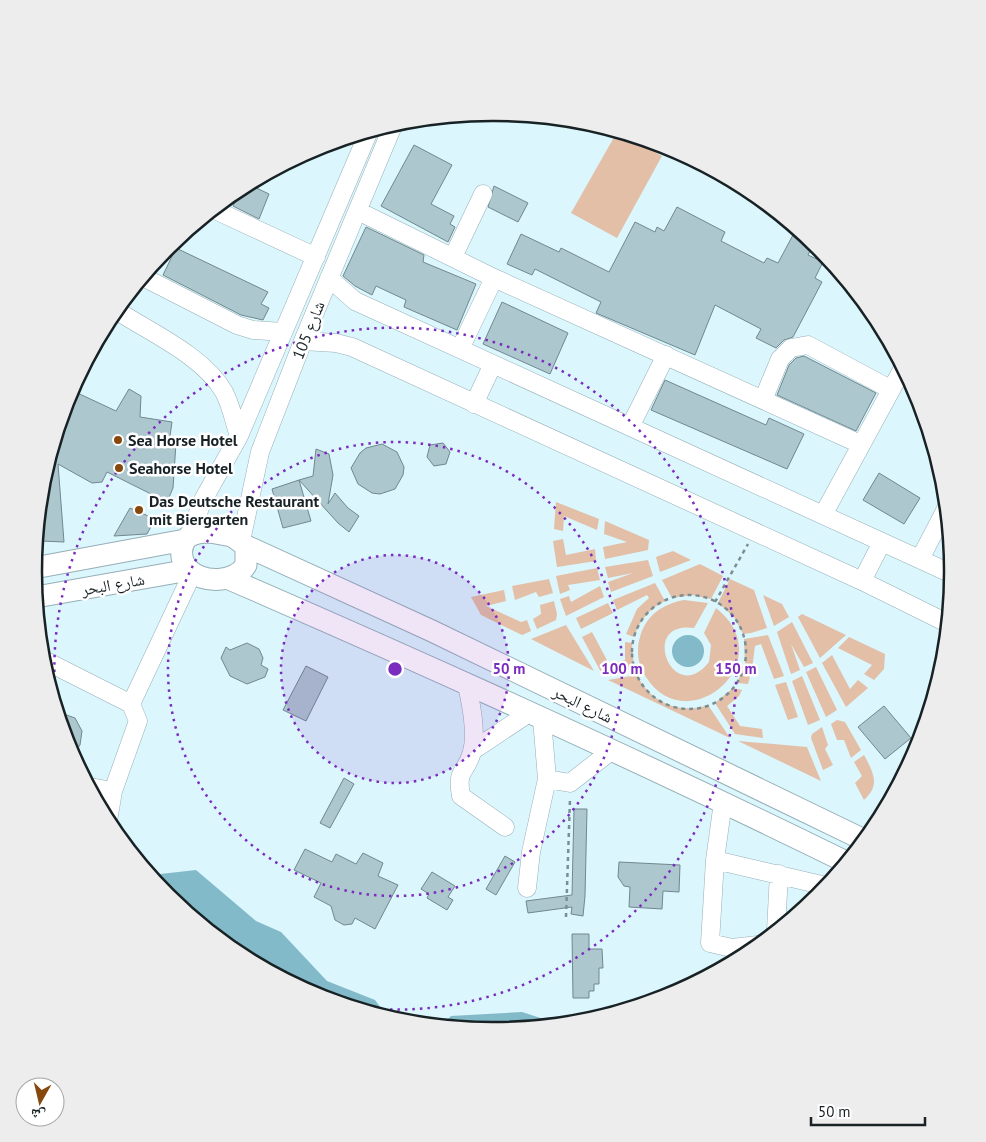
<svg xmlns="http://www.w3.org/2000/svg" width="986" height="1142" font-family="'PT Sans','Noto Naskh Arabic',sans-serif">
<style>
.green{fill:#e2bfa6}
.water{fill:#83bac9}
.building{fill:#adc7ce;stroke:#70888f}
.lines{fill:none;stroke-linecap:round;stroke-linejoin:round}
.minor-casing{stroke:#96afb7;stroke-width:19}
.major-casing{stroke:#96afb7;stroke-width:23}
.path{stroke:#7b8e93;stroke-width:2.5;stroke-dasharray:4 4;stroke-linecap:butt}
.minor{stroke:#fff;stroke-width:18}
.major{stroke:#fff;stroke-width:21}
.ring{fill:none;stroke:#7b2cbf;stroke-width:2.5;stroke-dasharray:2.5 5}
.poi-dot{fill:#87480e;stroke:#fff;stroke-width:2}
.labels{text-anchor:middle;stroke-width:5;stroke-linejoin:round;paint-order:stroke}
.street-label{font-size:16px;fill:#182225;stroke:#fff}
.poi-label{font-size:16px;font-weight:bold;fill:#182225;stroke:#fff;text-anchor:start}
.rim{fill:none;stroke:#182225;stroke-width:2.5}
.centre{fill:#7b2cbf;stroke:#fff;stroke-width:2.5}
.ring-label{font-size:15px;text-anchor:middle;font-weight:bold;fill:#7b2cbf;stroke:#fff;stroke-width:5;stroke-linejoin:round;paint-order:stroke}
</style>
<rect width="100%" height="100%" fill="#dbf6fd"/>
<path class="green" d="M617 132 662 156 617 238 571 213Z
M556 502 599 519 597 530 564 516 563 531 554 529Z
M605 521 649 540 648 550 605 559 603 547 627 542 604 534Z
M563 539 566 555 595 549 596 561 557 567 553 541Z
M673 551 691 560 660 572 656 557Z
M648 560 653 576 611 592 608 582 633 573 608 578 605 567Z
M700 564 723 576 711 599 692 595 672 598 662 580Z
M597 568 600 580 568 585 570 590 560 594 556 576Z
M549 579 553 593 539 597 536 592 515 600 512 586Z
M730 579 754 590 767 628 751 633 743 634 734 617 718 603Z
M655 583 665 601C649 609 640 620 634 637L626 634 637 609 649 598 647 595 617 610 613 600Z
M600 586 604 597 566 616 560 599 569 596 571 602Z
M504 590 506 601 486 606 521 622 527 620 531 631 522 635 481 615 471 597Z
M763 595 782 604 789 617 774 626Z
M684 600 708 603 694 628C638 620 673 708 709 662L711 645 704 633 716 608C783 661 687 742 646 677 638 666 636 650 640 637 646 615 663 604 684 600Z
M554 601 557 614 556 620 537 629 533 619 541 614 540 605Z
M608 603 613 613 581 629 576 618Z
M802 614 846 635 820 658 798 617Z
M792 622 813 663 804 667 791 644 800 670 791 674 777 632Z
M566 625 594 671 531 639Z
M592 632 609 664 625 660V642L632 643 634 669 602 674 582 637Z
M768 635 784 676 774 679 761 644 755 646 752 669 748 684 737 683 745 664 744 639Z
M849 637 885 654 884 669 874 680 864 674 872 665 838 648Z
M832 655 850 689 858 680 868 688 846 707 822 663Z
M816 667 837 710 826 717 806 672Z
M637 675C650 702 679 715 708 705L730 738 608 680Z
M802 676 820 720 808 725 792 681Z
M786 682 798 717 788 720 775 685Z
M733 688 742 690 739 696 727 706 740 726 762 729 763 738 735 734 715 703Z
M837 720 845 722 861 750 851 758 844 740H837L831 724Z
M822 727 828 745 825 749 833 765 823 770 811 738 812 734Z
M738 741 807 747 821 781Z
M864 755C873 772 881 785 864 800L855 783 862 776 854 762Z"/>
<path class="water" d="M672 651a16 16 0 1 1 32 0a16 16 0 1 1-32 0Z
M196 870 256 921 281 932 327 981 375 1000 384 1012V1016L317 995 238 953 168 896 151 875Z
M522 1012 559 1024 493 1030 442 1025 451 1016Z"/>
<path class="building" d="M414 145 452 165 431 204 454 216 450 224 455 227 448 242 381 206Z
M248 184 269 194 259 219 233 206 243 186Z
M494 186 528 203 518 222 488 207Z
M677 207 725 232 721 241 764 263 767 258 778 263 793 235 813 245 808 255 823 262 815 278 822 282 793 337 784 340 776 348 756 338 761 329 715 305 695 355 596 313 601 302 535 269 532 275 507 264 521 234 559 252 561 248 609 272 635 222 655 232 657 227 664 231Z
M366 227 424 255 423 262 476 284 457 330 404 307 406 300 376 286 372 295 355 286 343 276Z
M176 248 268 292 261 304 269 308 263 320 241 315 163 275Z
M502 302 568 333 550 374 483 344Z
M804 356 876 393 856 431 777 395 789 365 796 358Z
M665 380 766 425 769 418 804 434 787 469 651 410Z
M129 389 141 396 140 417 172 422 169 443H176L173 488 167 502 107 472 102 482 92 483 58 464 64 542 41 541 40 510 43 481 55 440 64 423 61 422 71 390 116 411Z
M443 443 450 452 446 464 434 466 427 457 430 445Z
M382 444 397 452 404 467 403 475 395 489 380 494 372 493 358 484 351 468 360 453 366 448Z
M316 449 329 454 333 475 328 504 335 493 348 508 359 516 349 532 338 523 299 480 313 476Z
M879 473 920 498 904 524 863 500Z
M299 480 311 521 283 528 272 489Z
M130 508 155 519 147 534 114 536Z
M247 643 259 649 263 658 261 665 268 669 265 677 247 684 230 676 221 658 226 647 230 650Z
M306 666 328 677 306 721 283 710Z
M884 706 911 738 885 759 858 727Z
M58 712 75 718 82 731 80 745 73 754Z
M344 778 354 784 330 828 320 823Z
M574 809H587L585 896 583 916 571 914 572 907 528 913 526 901 572 895Z
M305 849 332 862 336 854 356 864 363 853 383 863 378 876 398 885 375 929 355 918 352 924 344 925 335 920 331 906 314 897 321 883 294 870Z
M505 856 515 862 496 895 486 889Z
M619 862 680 865 679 892 663 891 662 909 629 907 630 887 624 886 618 877Z
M432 872 455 886 448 897 453 900 447 910 427 898 429 894 421 889Z
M572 934H589V949H602L603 968H599V984H594V991H589V998H573Z"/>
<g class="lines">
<defs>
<path id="minor" d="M213 209 316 257
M358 211 494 278 860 444
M453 257 483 194
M143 277 237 325 253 330 283 332
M329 278 355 301 952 574
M116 310C149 332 204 356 224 392 231 405 234 421 239 436
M303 341 336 343 352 347 862 581 947 623
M460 349 494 278
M763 400 780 359 791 348 808 345 890 389
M474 404 493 364
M630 427 666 355
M823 515 903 368
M189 536 203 500 239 436 369 131
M241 541 260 452 303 341 394 123
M920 559 946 509
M862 581 882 542
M42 659 131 704 138 721 113 791 108 821
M467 685C471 704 477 733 472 752 466 774 456 768 461 796L505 827
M131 704 193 572
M472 751 529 713
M547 779 570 783 611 751
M90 787 113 791
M723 802 715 860 710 943 732 948 758 945
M715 860 826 886
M527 888 531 852 547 779 542 719
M776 930 779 874"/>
<path id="major" d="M210 532 232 536 246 546V565C235 583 203 584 188 569 180 561 179 545 188 537 194 533 203 532 210 532Z
M246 546 432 631 864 840
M34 568 185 540
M227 578C435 668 642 762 846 862
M36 597 189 570"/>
</defs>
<use href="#minor" class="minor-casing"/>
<use href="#major" class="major-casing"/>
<path class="path" d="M632 652a57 57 0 1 1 114 0a57 57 0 1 1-114 0Z
M715 602 748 544
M566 917 570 799"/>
<use href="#minor" class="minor"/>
<use href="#major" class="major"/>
</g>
<circle cx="395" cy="669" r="114" fill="#7b2cbf" fill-opacity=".12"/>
<g class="ring">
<circle cx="395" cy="669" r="114"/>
<circle cx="395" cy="669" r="227"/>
<path d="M56 702A341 341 0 1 1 362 1008"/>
</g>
<g class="poi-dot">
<circle cx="118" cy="440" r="5"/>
<circle cx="119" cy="468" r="5"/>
<circle cx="139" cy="510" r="5"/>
</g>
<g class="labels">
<g class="street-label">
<text transform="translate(308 330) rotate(-68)" y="6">شارع 105</text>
<text transform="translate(113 584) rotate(-10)" y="6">شارع البحر</text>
<text transform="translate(583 704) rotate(26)" y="6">شارع البحر</text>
</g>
<g class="poi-label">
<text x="128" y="446">Sea Horse Hotel</text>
<text x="129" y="474">Seahorse Hotel</text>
<text x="149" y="507">Das Deutsche Restaurant<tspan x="149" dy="18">mit Biergarten</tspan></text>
</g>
</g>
<path d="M0 0H986V1142H0ZM492 121H494A450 450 0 0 1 944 571V572A450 450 0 0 1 494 1022H492A450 450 0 0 1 42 572V571A450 450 0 0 1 492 121Z" fill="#ededee" fill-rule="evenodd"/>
<path class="rim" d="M492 121H494A450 450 0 0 1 944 571V572A450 450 0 0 1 494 1022H492A450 450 0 0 1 42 572V571A450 450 0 0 1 492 121Z"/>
<circle cx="395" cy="669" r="8" class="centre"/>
<g class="ring-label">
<text x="509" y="674">50 m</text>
<text x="622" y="674">100 m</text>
<text x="736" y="674">150 m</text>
</g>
<g transform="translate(40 1102) rotate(188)"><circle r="24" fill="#ffffff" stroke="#a3a7a8"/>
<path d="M0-4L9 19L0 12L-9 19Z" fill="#87480e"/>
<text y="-8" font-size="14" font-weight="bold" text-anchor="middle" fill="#182225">ش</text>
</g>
<path d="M811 1117v8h114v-8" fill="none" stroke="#182225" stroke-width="2.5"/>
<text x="818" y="1117" font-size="15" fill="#182225" stroke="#ffffff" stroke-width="4" paint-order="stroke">50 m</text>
</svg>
